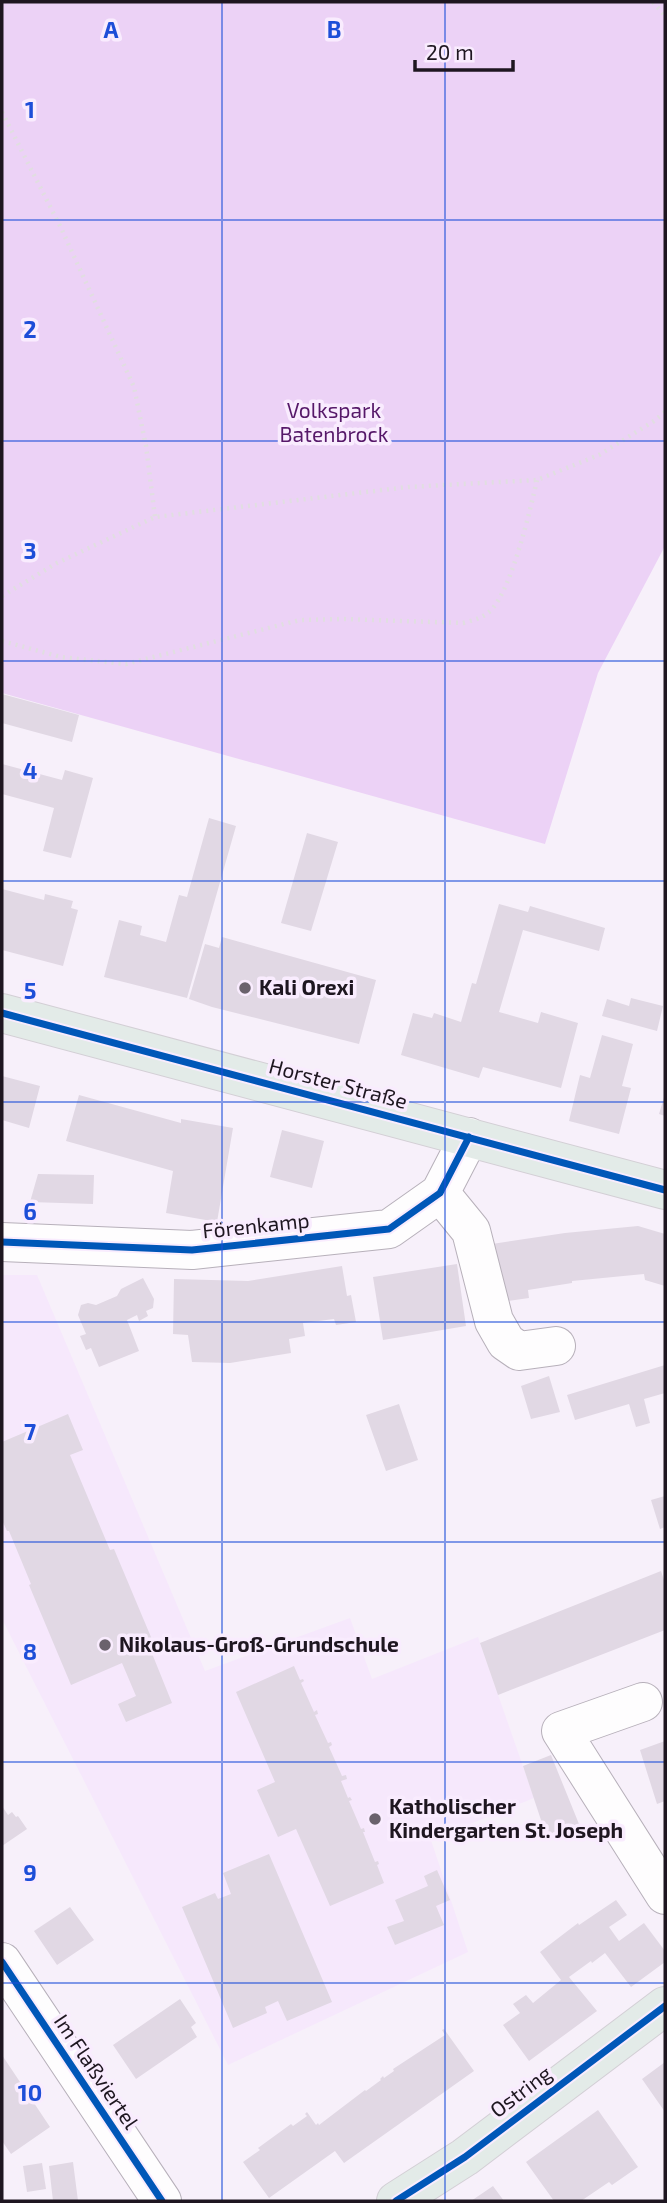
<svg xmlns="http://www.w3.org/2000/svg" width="667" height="2203" font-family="'Exo 2',sans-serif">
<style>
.built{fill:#f6e8fc}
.green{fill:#ecd2f6}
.building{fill:#e1d8e4}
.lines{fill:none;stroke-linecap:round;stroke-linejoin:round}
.minor-casing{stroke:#b7b0ba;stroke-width:40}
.major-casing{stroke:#d3cfd5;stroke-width:40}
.path{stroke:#e1dee1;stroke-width:4.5;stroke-dasharray:2 5;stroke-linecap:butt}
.minor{stroke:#fefdfe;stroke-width:38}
.major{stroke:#e3ebe8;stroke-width:38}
.cycleway-casing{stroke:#f9ecfe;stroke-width:11}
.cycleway{stroke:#0057b8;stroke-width:7}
.grid{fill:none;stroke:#1d4ed8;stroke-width:2;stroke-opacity:0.55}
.poi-dot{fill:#6a626c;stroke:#f9ecfe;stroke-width:2.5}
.labels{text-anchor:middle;stroke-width:7;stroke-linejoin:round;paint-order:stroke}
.park-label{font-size:21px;fill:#561869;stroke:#f9ecfe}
.poi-label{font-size:21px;font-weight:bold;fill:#1e1620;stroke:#f9ecfe;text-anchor:start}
.street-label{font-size:21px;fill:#1e1620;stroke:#f9ecfe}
.grid-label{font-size:23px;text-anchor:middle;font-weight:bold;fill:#1d4ed8;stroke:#f9ecfe;stroke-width:7;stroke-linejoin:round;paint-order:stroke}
</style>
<rect width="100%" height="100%" fill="#f7f0fa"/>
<path class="built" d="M2 1275H37L205 1671 350 1618 372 1679 478 1637 534 1798 431 1840 468 1952 228 2065 2 1619Z"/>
<path class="green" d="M2 2H665V546L598 673 545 844 2 693Z"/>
<path class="building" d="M2 694 79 715 72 742 2 723Z
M2 764 62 780 65 770 93 778 71 858 43 851 54 808 2 794Z
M209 818 236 826 187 998 104 977 119 920 142 926 140 935 166 942 179 895 187 897Z
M307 833 338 842 311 931 281 923Z
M2 889 44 900 45 894 73 901 71 908 78 910 63 966 2 950Z
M499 904 528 912 530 906 605 928 599 951 523 930 499 1012 538 1023 541 1012 578 1023 561 1088 483 1067 479 1078 401 1055 413 1013 432 1018 434 1013 461 1022 472 983 476 984Z
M222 937 376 980 359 1044 212 1007 189 999 205 944 219 948Z
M631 998 663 1006 657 1031 602 1016 607 999 629 1006Z
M602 1035 633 1044 622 1086 631 1088 619 1134 569 1121 580 1075 590 1078Z
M2 1076 40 1086 29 1128 2 1120Z
M665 1094V1116L659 1114Z
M79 1095 181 1123V1119L233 1128 217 1222 166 1213 173 1171 66 1141Z
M282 1130 324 1141 312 1188 270 1177Z
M38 1174 94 1175 93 1204 30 1202Z
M638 1226 665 1234V1286L645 1280 644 1274 572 1281V1283L528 1290 529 1298 501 1302 492 1244 565 1233Z
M457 1264 466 1326 383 1340 373 1277Z
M342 1266 347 1296 351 1295 356 1322 336 1325 334 1319 303 1323 305 1336 289 1339 291 1353 230 1363 192 1362 188 1335 173 1334 174 1279 248 1281Z
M143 1278 154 1299 153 1308 146 1311 148 1316 139 1321 137 1315 127 1320 139 1351 99 1367 91 1348 86 1350 80 1336 86 1334 78 1315 81 1305 88 1303 96 1305 117 1296 121 1289Z
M665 1365V1393L644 1399 650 1423 636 1427 629 1404 575 1420 567 1395Z
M549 1376 560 1412 531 1419 521 1386Z
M399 1404 418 1460 386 1471 366 1415Z
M68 1414 83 1450 70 1455 110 1550 114 1549 156 1649 151 1651 172 1703 126 1722 118 1704 136 1696 122 1663 71 1685 29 1585 31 1584 9 1531H7L2 1520V1442Z
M665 1496V1527L660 1529 651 1500Z
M661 1571 665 1583V1630L498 1695 480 1643Z
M294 1666 300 1680 303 1679 304 1681 301 1683 314 1712 317 1710 318 1714 315 1715 328 1743 331 1742 332 1745 329 1747 342 1776 346 1775 347 1779 341 1781 348 1798 350 1797 352 1800 349 1801 361 1829 364 1828 365 1832H363L375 1862 378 1861 379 1864 377 1865 384 1883 330 1906 296 1829 278 1837 257 1790 275 1782 236 1692Z
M665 1741V1801L657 1804 640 1750Z
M551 1755 579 1824 546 1835 523 1766Z
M2 1806 8 1815 12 1812 16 1817 18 1816 27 1829 2 1846Z
M269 1854 332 2002 287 2021 278 2001 265 2007 267 2013 233 2028 182 1907 215 1893 218 1899 231 1894 223 1873Z
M437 1870 450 1900 436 1906 444 1925 395 1945 387 1927 404 1921 395 1900 428 1886 424 1876Z
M616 1900 627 1915 609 1927 619 1941 644 1923 665 1951V1962L631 1987 605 1953 592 1963 591 1961 569 1977 597 2011 529 2061 503 2025 520 2013 513 2004 526 1995 533 2003 561 1980 540 1952 578 1923 579 1925Z
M70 1907 94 1940 57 1965 34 1931Z
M180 1999 196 2023 191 2027 197 2037 136 2079 113 2045Z
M444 2029 474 2071 344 2163 335 2151 269 2198 243 2162 260 2150 258 2148 291 2124 293 2126 307 2116 305 2114 307 2112 316 2125 318 2123 319 2125 365 2090 366 2091 381 2080 380 2079 383 2076 384 2078 394 2071 393 2069 445 2035 442 2030Z
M2 2055 50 2127 11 2154 2 2141Z
M665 2062V2112L642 2079Z
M598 2110 638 2167 612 2185 609 2182 581 2201H554L526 2162Z
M73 2162 78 2201H53L49 2166Z
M42 2163 46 2189 27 2192 23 2166Z
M493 2186 504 2201H471Z"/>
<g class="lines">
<defs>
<path id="minor" d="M440 1193 471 1231 494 1321 506 1342 519 1351 556 1346
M2 1242 192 1250 389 1229 440 1193 469 1137
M643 1702 561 1731 665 1895
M2 1962 162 2201"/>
<path id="major" d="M2 1013 665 1190
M396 2201 465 2157 665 2006"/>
</defs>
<use href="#minor" class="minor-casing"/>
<use href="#major" class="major-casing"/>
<path class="path" d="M653 2 665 16
M2 112 61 228 134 387 146 446 155 517
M2 596 57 563 155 517 408 487 537 480 599 455 654 421 665 412
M2 641 61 657 126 664 300 620 343 619 463 623C474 620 484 618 492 609 512 587 530 511 537 480"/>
<use href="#minor" class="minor"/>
<use href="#major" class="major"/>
<defs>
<path id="cycleway" d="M2 1013 665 1190
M2 1242 192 1250 389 1229 440 1193 469 1137
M2 1962 162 2201
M396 2201 465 2157 665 2006"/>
</defs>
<use href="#cycleway" class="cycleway-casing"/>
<use href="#cycleway" class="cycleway"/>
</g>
<path class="grid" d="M222 2V2201M445 2V2201M2 220H665M2 441H665M2 661H665M2 881H665M2 1102H665M2 1322H665M2 1542H665M2 1762H665M2 1983H665"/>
<g class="poi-dot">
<circle cx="245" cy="988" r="7"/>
<circle cx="105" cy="1645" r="7"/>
<circle cx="375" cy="1819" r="7"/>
</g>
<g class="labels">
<g class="park-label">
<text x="334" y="418">Volkspark<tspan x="334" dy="24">Batenbrock</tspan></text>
</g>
<g class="poi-label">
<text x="259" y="995">Kali Orexi</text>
<text x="119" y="1652">Nikolaus-Groß-Grundschule</text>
<text x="389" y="1814">Katholischer<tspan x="389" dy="24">Kindergarten St. Joseph</tspan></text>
</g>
<g class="street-label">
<text transform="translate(338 1084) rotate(15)" y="7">Horster Straße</text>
<text transform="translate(256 1226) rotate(-6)" y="7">Förenkamp</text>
<text transform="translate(96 2072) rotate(56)" y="7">Im Flaßviertel</text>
<text transform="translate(521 2092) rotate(-37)" y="7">Ostring</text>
</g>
</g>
<g class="grid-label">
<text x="111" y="38">A</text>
<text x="334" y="38">B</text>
<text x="30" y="118">1</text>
<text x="30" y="338">2</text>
<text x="30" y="559">3</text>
<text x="30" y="779">4</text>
<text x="30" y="999">5</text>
<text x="30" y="1220">6</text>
<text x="30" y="1440">7</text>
<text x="30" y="1660">8</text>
<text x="30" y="1881">9</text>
<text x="30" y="2101">10</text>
</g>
<rect width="667" height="2203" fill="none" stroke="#1e1620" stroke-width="7"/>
<path d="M415 60v10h98v-10" fill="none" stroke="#1e1620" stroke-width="3.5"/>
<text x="426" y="60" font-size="21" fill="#1e1620" stroke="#f9ecfe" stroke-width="5" paint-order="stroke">20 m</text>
</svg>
